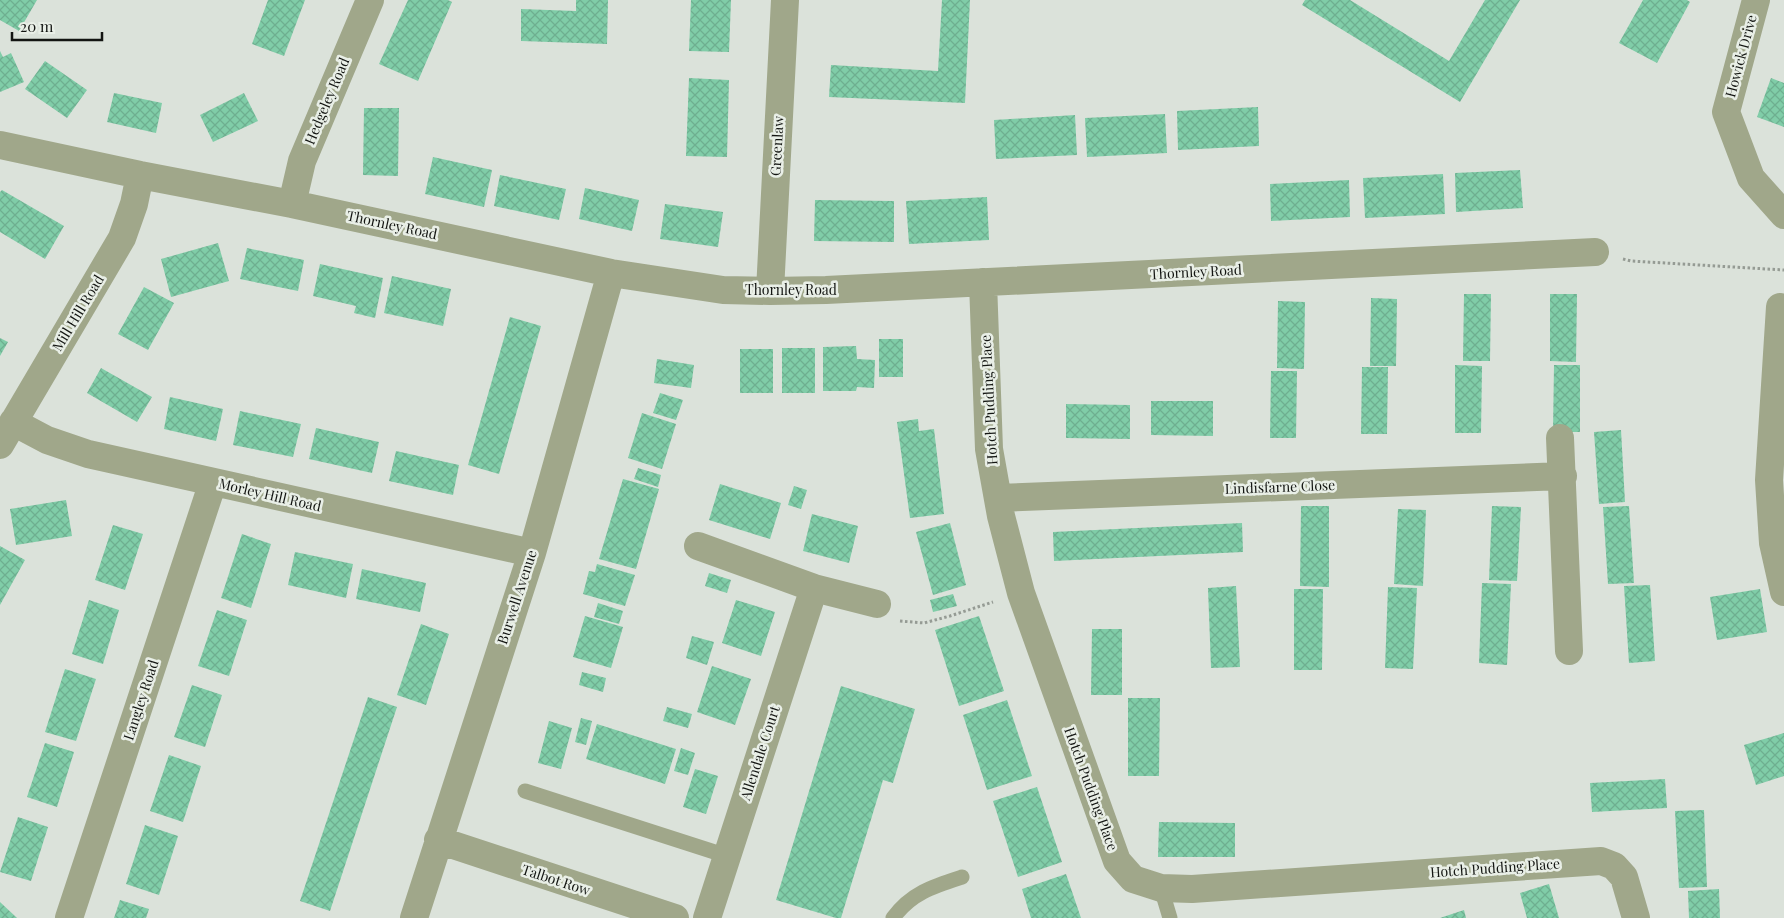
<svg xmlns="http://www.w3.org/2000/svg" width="1784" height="918" font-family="'Playfair Display',serif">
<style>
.building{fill:url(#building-cross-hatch)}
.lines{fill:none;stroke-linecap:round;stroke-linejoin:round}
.path{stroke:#959b94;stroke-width:3;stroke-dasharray:2.5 2.5;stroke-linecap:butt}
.lane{stroke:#a0a78a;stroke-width:15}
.street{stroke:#a0a78a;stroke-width:28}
.labels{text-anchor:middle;stroke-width:5;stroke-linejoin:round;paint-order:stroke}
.street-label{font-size:14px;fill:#131512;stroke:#e9efe7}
</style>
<defs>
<pattern id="building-cross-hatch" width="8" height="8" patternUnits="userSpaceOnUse" patternTransform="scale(1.25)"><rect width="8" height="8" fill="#80cda8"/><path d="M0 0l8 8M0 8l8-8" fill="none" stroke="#6eaf90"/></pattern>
</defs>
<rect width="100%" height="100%" fill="#dbe2da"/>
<path class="building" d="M0 0H37L19 31 0 20Z
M268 0H305L284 56 252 44Z
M408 0H448L452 2 418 81 379 64Z
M576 0H608L607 44 521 41V9L576 11Z
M691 0H731L729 52 689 51Z
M942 0H970L965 103 829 97 831 65 938 71Z
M1305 0H1350L1449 61 1485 0H1520L1460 102 1302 5Z
M1643 0H1687L1690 2 1657 63 1619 43Z
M0 51 3 57 11 53 24 82 0 92Z
M45 61 87 90 67 118 25 89Z
M689 78 729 80 727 157 686 156Z
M1771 78 1784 83V127L1757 117Z
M114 93 162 103 156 133 107 122Z
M244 93 258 121 213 142 200 115Z
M1258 107 1259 146 1178 150 1177 111Z
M364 108H399L398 176 363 175Z
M1165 114 1167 153 1087 157 1085 118Z
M1075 115 1077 155 996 159 994 120Z
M433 157 492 170 484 207 425 194Z
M1520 170 1523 208 1456 212 1455 173Z
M1443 174 1445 214 1365 218 1363 178Z
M500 175 566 189 559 220 494 206Z
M1349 180 1350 217 1271 221 1270 184Z
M585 188 639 200 632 231 579 219Z
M2 190 64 226 45 259 0 232V192Z
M987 197 989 240 909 244 906 201Z
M815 200 894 201V242L814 241Z
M665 204 723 212 718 247 660 239Z
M218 243 229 281 171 297 161 259Z
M247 248 304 260 298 291 240 279Z
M320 264 383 278 375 318 354 313 356 306 313 296Z
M392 276 451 289 443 326 384 313Z
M144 287 174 303 148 350 118 334Z
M1464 294H1491L1490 361H1463Z
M1550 294H1577L1576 362 1550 361Z
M1371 298 1397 299 1396 366H1370Z
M1278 301 1305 302 1304 369 1277 368Z
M510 317 541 326 499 474 468 465Z
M0 338 8 342 0 356Z
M879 339H903V377H879Z
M856 346 857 359 875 360 874 388 857 387 856 391H823V347Z
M782 348H815V393H782Z
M740 349H773V393H740Z
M657 359 694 365 691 388 654 383Z
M1455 365 1482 366 1481 433H1455Z
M1554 365H1580V432H1553Z
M1362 367H1388L1387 434H1361Z
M101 368 152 397 137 422 87 393Z
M1271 371H1297L1296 438H1270Z
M660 393 683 400 676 420 653 413Z
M170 397 223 409 216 441 164 429Z
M1151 401H1213V436L1151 435Z
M1066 404 1130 405V439L1066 438Z
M240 411 301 424 293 457 233 445Z
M642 413 676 424 662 469 628 458Z
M918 419 919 431 934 429 944 514 910 518 897 422Z
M316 428 379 442 372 473 309 459Z
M1621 430 1625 502 1599 504 1594 432Z
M396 451 459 465 453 495 389 481Z
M638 468 661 475 658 487 634 479Z
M623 479 659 489 636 569 599 559Z
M720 484 781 503 770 539 709 520Z
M794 486 807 490 801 509 788 505Z
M66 500 72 536 16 545 10 509Z
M1301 506H1329V587L1300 586Z
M1492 506 1521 507 1517 581 1489 580Z
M1629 506 1634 583 1608 584 1603 507Z
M1398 509 1426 510 1423 586 1394 584Z
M812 514 858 526 849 563 803 551Z
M950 523 966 585 933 595 916 532Z
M1242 523 1243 552 1054 561 1053 532Z
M113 525 143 534 125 590 95 580Z
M242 534 271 544 251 608 221 598Z
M0 546 25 560 0 605Z
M295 552 353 564 346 598 288 585Z
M597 564 635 575 625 606 583 594 589 571 595 572Z
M362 569 426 583 420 612 356 599Z
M709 573 731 580 727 593 705 586Z
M1482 583 1511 584 1507 665 1479 663Z
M1650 585 1655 661 1629 663 1624 586Z
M1236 586 1240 667 1211 668 1208 588Z
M1388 587 1417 588 1413 669 1385 668Z
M1294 589H1323L1322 670H1294Z
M1760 589 1767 632 1717 640 1710 597Z
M953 594 957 606 933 612 930 600Z
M89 600 119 610 103 664 72 654Z
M736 600 775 612 761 656 722 643Z
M598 603 623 611 619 624 594 617Z
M217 610 247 620 229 676 198 666Z
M585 616 623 627 611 668 573 657Z
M979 616 1004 691 959 706 935 630Z
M421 624 449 634 426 705 397 695Z
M1092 629H1122V695H1091Z
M692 636 714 642 707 665 686 658Z
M712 666 751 679 735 725 697 712Z
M65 669 96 679 76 741 45 732Z
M582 672 606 678 603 692 579 685Z
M192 685 222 695 205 747 174 737Z
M841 686 915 709 893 783 883 780 841 918H836L776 900Z
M368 697 397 707 330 911 300 901Z
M1128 698H1160L1159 776H1128Z
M1007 700 1032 776 987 790 963 715Z
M667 707 692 714 688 728 663 721Z
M581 718 592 721 586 745 575 742Z
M549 721 572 728 561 769 538 763Z
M597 724 676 749 665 784 586 759Z
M1784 733V776L1756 785 1744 745Z
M45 743 74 752 57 807 27 797Z
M681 748 695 753 688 775 674 771Z
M169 755 201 766 183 822 150 811Z
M695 769 718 776 706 814 683 807Z
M1665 779 1667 808 1592 812 1590 783Z
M1037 787 1062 862 1018 877 993 801Z
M1704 810 1707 887 1679 888 1675 811Z
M18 817 48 827 31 881 0 872Z
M1159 822 1235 823V857H1158Z
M145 825 178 836 159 895 126 884Z
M1066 874 1081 918H1031L1022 889Z
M1549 884 1559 918H1527L1520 893Z
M1719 889 1720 918H1689L1688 891Z
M120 900 149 909 146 918H114Z
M0 902 17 918H0Z
M1464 910 1466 918H1440Z"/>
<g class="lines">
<path class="path" d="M1623 259 1631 261 1784 270
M900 621 924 623 950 616 993 602"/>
<path class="lane" d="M525 791 727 856
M1161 888 1170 918
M893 918C911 893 934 886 962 877"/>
<path class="street" d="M1756 0 1726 112 1751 178 1784 215
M0 145 140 175 292 204 611 273 723 290 770 291 826 290 1595 252
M292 204 302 161 370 0
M983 282 989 449 1001 516 1021 593 1117 861 1133 879 1161 888 1192 889 1601 861 1614 866 1624 877 1636 918
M770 291 785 0
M1780 307 1769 480 1773 543 1784 592
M13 422 47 440 88 454 532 553
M1560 438 1569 651
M0 445 122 238 134 204 140 175
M998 498 1563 476
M698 546 814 588 877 604
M438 840 675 918
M69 918 213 482
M414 918 532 553 611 273
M707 918 814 588"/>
</g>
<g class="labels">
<g class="street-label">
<text transform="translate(1741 56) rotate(-75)" y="5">Howick Drive</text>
<text transform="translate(327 101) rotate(-67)" y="5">Hedgeley Road</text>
<text transform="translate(777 146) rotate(-87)" y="5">Greenlaw</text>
<text transform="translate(392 225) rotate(12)" y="5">Thornley Road</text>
<text transform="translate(1196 272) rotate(-3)" y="5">Thornley Road</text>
<text x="791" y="295">Thornley Road</text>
<text transform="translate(78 313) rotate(-59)" y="5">Mill Hill Road</text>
<text transform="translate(989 400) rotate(-93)" y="5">Hotch Pudding Place</text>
<text transform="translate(1280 487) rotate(-2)" y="5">Lindisfarne Close</text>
<text transform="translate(270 495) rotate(13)" y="5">Morley Hill Road</text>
<text transform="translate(517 597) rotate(-72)" y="5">Burwell Avenue</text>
<text transform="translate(141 700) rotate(-72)" y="5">Langley Road</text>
<text transform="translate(760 753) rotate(-72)" y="5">Allendale Court</text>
<text transform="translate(1091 789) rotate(70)" y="5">Hotch Pudding Place</text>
<text transform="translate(1495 868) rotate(-4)" y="5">Hotch Pudding Place</text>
<text transform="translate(556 880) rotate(18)" y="5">Talbot Row</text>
</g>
</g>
<path d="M12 32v8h90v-8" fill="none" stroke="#131512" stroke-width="2.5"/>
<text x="20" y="32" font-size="15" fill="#131512" stroke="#e9efe7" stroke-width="4" paint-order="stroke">20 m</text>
</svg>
